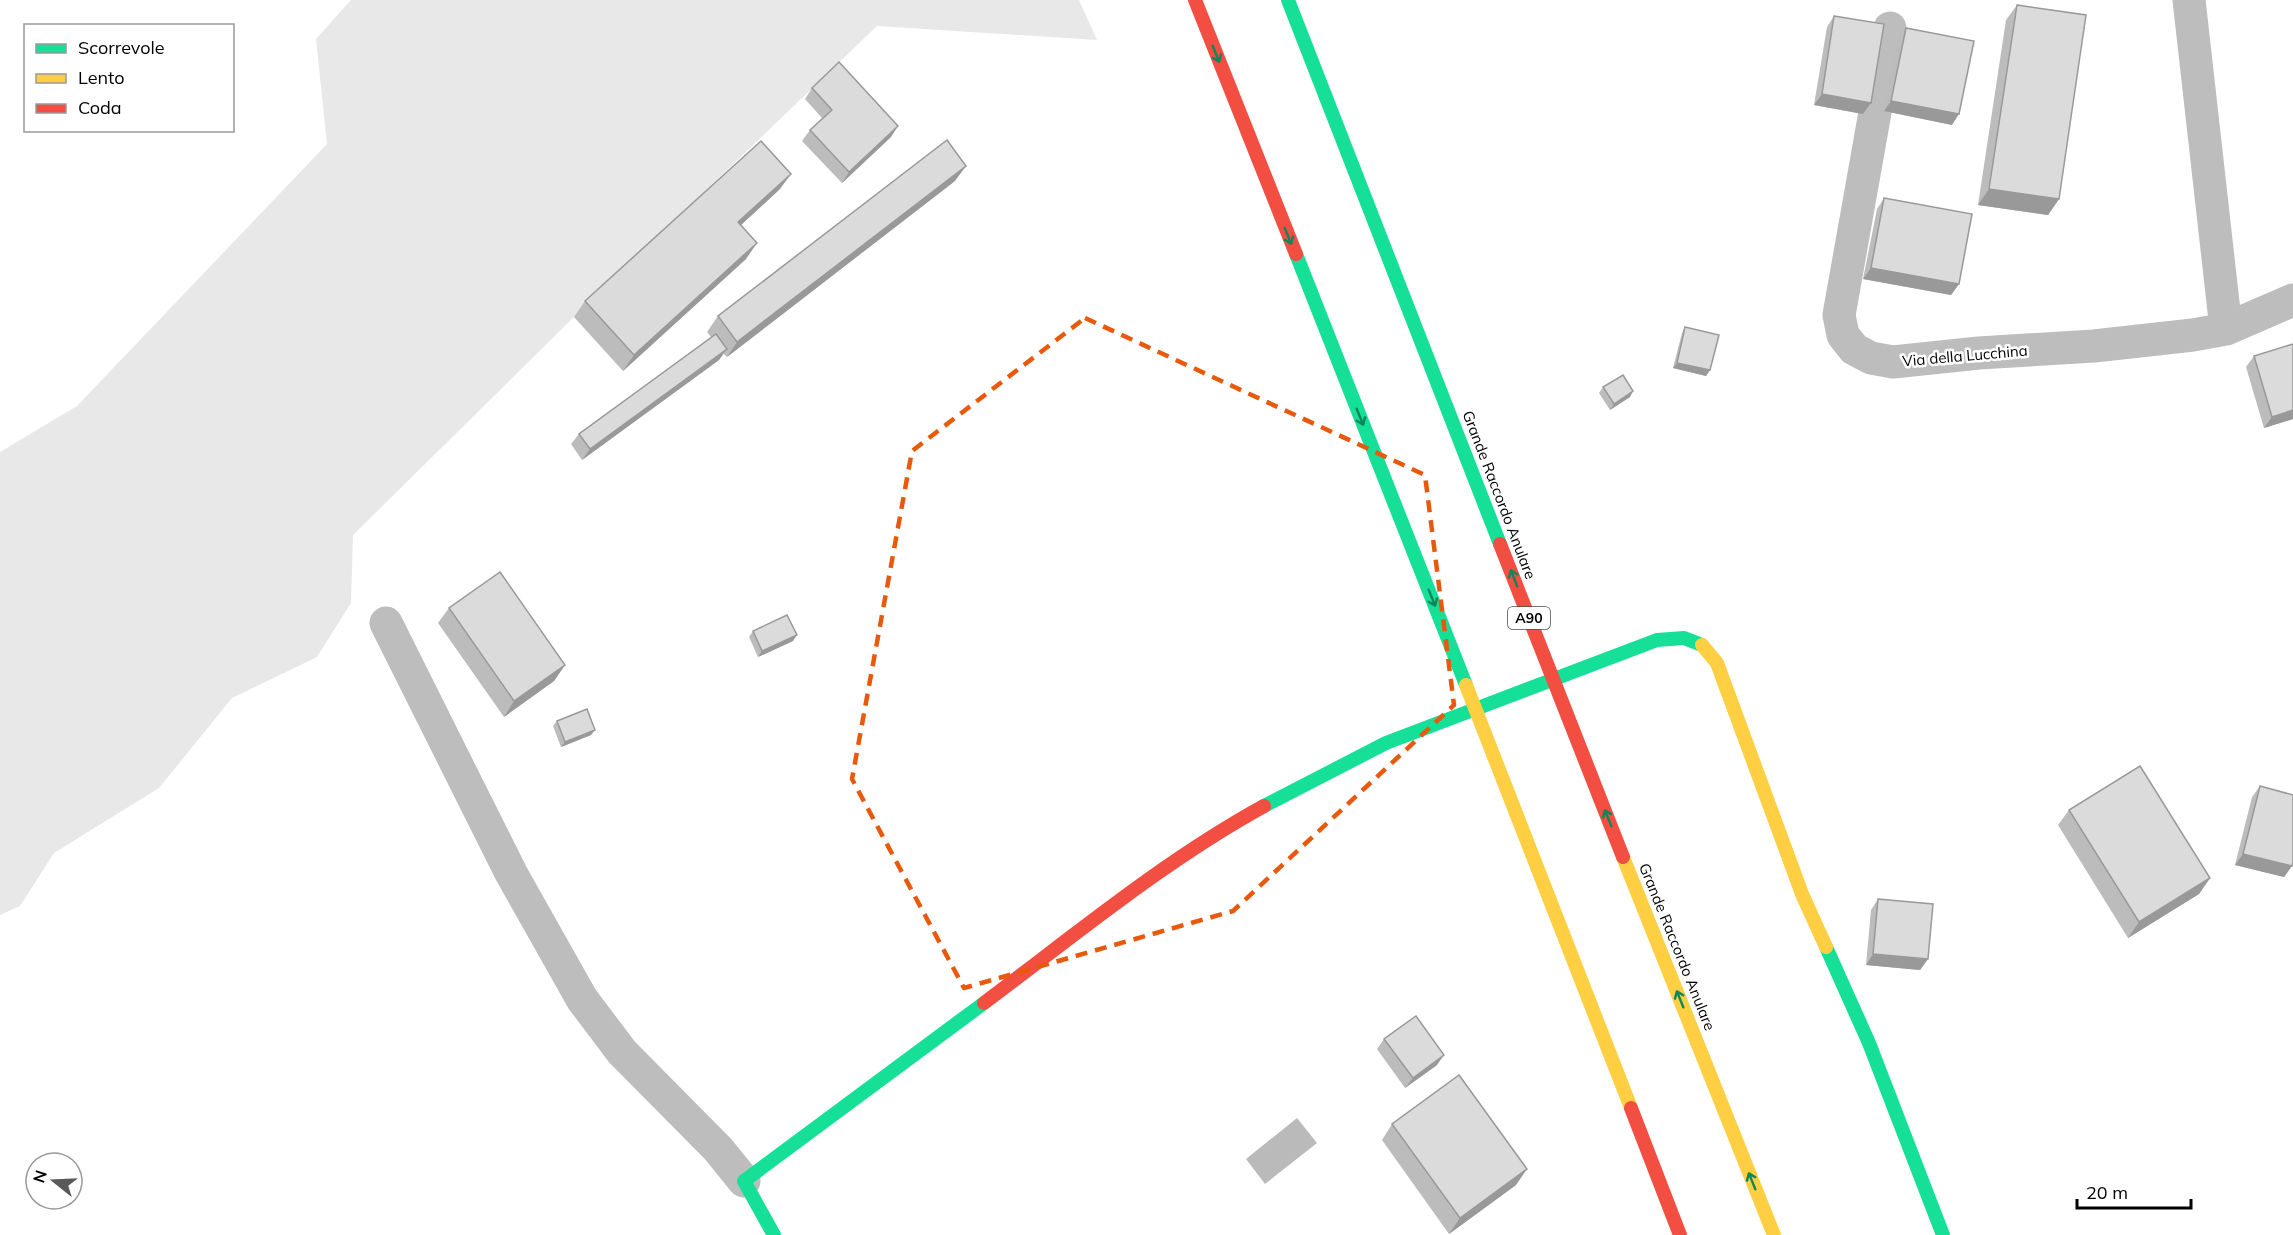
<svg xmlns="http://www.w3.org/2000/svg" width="2293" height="1235" font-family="Mulish,sans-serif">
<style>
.green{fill:#e8e8e8}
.water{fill:#bababa}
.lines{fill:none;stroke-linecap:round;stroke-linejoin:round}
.street{stroke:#bdbdbd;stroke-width:33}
.fast{stroke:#16e098;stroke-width:14}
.slow{stroke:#ffcf43;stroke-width:14}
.jam{stroke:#f24e42;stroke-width:14}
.wall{fill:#bcbcbc}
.shaded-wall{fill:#999}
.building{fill:#dbdbdb;stroke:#999;stroke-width:1.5}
.oneway{stroke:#0d865b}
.marked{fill:none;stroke:#e8590c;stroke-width:4.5;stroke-dasharray:12 8;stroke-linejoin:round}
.labels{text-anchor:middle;stroke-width:5;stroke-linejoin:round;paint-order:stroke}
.shield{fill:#fff;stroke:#4c4c4c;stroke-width:1.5}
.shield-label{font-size:14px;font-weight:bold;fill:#000}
.street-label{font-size:15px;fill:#000;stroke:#fff}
</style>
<rect width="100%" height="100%" fill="#fff"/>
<path class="green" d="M351 0H1079L1097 40 877 26 574 317 353 535 351 603 317 657 232 698 159 788 54 853 20 906 0 915V452L77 406 327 144 316 39Z"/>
<path class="water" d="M1297 1118 1317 1143 1265 1184 1246 1159Z"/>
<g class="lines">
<path class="street" d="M2189 0 2226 329
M1890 28 1839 315 1843 335 1854 349 1871 358 1893 362 1979 353 2094 346 2193 335 2226 329 2293 300
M386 623 511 873 582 999 622 1052 718 1149 744 1181"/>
<path class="fast" d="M1288 0 1500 544
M1296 254 1466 685
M1264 806 1386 743 1657 640 1684 638 1702 645
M1826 947 1869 1043 1943 1235
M774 1235 744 1181 984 1003"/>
<path class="slow" d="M1702 645 1717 663 1802 894 1826 947
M1466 685 1631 1108
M1623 857 1774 1235"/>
<path class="jam" d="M1195 0 1296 254
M1500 544 1623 857
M984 1003C1075 935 1164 861 1264 806
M1631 1108 1680 1235"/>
</g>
<path class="wall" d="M2017 5 2059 199 2048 215 1978 205 2006 20Z
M1834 16 1863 114 1814 105 1827 27Z
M1906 28 1952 125 1884 111 1898 38Z
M812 88 891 137 842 183 802 141 810 130 822 118 805 99Z
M955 181 727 357 723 353 719 360 582 460 571 444 579 434 711 337 707 332 718 316Z
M780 189 741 225 746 259 623 371 574 317 585 301Z
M1884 198 1959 284 1951 295 1863 279 1877 209Z
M1685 327 1710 370 1706 376 1673 368 1682 333Z
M2254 356 2293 419 2264 428 2246 367Z
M1603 387 1630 397 1610 410 1599 393Z
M449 608 565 665 554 681 504 717 438 623Z
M753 631 793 641 758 657 749 637Z
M557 721 591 735 561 747 553 726Z
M2260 786 2292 866 2284 877 2235 865 2252 797Z
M2069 810 2210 878 2199 894 2128 938 2058 825Z
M1878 899 1928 959 1920 970 1866 965 1871 910Z
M1384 1039 1437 1065 1405 1088 1377 1049Z
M1392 1124 1516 1185 1449 1234 1382 1140Z"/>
<path class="shaded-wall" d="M1822 94 1871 103 1863 114 1814 105Z
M1891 101 1959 114 1952 125 1884 111Z
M898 126 891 137 842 183 849 172Z
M966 166 955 181 727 357 737 342Z
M791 174 780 189 727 238 738 222Z
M1989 189 2059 199 2048 215 1978 205Z
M757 243 746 259 623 371 634 355Z
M1871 268 1959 284 1951 295 1863 279Z
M727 349 719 360 582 460 590 449Z
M1677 363 1710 370 1706 376 1673 368Z
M1633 391 1630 397 1610 410 1614 404Z
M2293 410V419L2264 428 2272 417Z
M797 635 793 641 758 657 762 651Z
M565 665 554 681 504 717 514 701Z
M595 730 591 735 561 747 565 742Z
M2243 854 2292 866 2284 877 2235 865Z
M2210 878 2199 894 2128 938 2139 922Z
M1873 954 1928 959 1920 970 1866 965Z
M1444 1055 1437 1065 1405 1088 1413 1078Z
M1527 1169 1516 1185 1449 1234 1460 1218Z"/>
<path class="building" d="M2017 5 2086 15 2059 199 1989 189Z
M1834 16 1884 24 1871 103 1822 94Z
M1906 28 1974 41 1959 114 1891 101Z
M839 62 898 126 849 172 810 130 832 110 812 88Z
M947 140 966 166 737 342 718 316Z
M761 141 791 174 738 222 757 243 634 355 585 301Z
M1884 198 1972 214 1959 284 1871 268Z
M1685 327 1719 335 1710 370 1677 363Z
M716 334 727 349 590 449 579 434Z
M2293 344V410L2272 417 2254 356Z
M1623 375 1633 391 1614 404 1603 387Z
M500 572 565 665 514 701 449 608Z
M787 615 797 635 762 651 753 631Z
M587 709 595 730 565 742 557 721Z
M2140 766 2210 878 2139 922 2069 810Z
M2260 786 2293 795V862L2292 866 2243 854Z
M1878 899 1933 904 1928 959 1873 954Z
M1416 1016 1444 1055 1413 1078 1384 1039Z
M1459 1075 1527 1169 1460 1218 1392 1124Z"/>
<defs><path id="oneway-shaft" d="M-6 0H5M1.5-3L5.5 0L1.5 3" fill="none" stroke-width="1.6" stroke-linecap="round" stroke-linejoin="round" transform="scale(1.5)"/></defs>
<g class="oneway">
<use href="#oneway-shaft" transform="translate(1216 54) rotate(68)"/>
<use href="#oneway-shaft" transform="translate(1288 236) rotate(68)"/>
<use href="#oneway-shaft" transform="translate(1360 417) rotate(68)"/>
<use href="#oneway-shaft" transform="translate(1514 578) rotate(-111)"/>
<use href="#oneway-shaft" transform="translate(1432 598) rotate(68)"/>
<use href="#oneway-shaft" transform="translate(1608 818) rotate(-112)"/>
<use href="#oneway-shaft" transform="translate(1680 999) rotate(-112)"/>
<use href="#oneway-shaft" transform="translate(1752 1181) rotate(-112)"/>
</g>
<path class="marked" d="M1085 318 1425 475 1454 705 1233 911 964 988 852 779 912 451Z"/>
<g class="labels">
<rect class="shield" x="1508" y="607" width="42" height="22" rx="4.5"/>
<g class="shield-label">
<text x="1529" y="623">A90</text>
</g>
<g class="street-label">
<text transform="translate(1965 356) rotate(-5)" y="5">Via della Lucchina</text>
<text transform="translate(1499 495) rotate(69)" y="5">Grande Raccordo Anulare</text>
<text transform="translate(1677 947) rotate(68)" y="5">Grande Raccordo Anulare</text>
</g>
</g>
<rect x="24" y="24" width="210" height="108" fill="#ffffff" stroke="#999999" stroke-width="1.5"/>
<rect x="36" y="44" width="30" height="9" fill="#16e098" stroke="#999999" stroke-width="1.5"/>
<text x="78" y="54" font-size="18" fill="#000000">Scorrevole</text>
<rect x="36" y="74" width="30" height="9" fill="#ffcf43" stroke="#999999" stroke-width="1.5"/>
<text x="78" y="84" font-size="18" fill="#000000">Lento</text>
<rect x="36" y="104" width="30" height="9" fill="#f24e42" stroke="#999999" stroke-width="1.5"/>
<text x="78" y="114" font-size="18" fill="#000000">Coda</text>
<g transform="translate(54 1181) rotate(288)"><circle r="28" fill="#ffffff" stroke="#999999" stroke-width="1.5"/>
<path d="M0-4.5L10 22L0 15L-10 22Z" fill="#595959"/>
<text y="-9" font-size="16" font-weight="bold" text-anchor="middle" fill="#000000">N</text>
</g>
<path d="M2077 1199v9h114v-9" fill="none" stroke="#000000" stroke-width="3"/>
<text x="2086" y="1199" font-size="18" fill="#000000" stroke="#ffffff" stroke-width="4.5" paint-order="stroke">20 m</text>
</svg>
